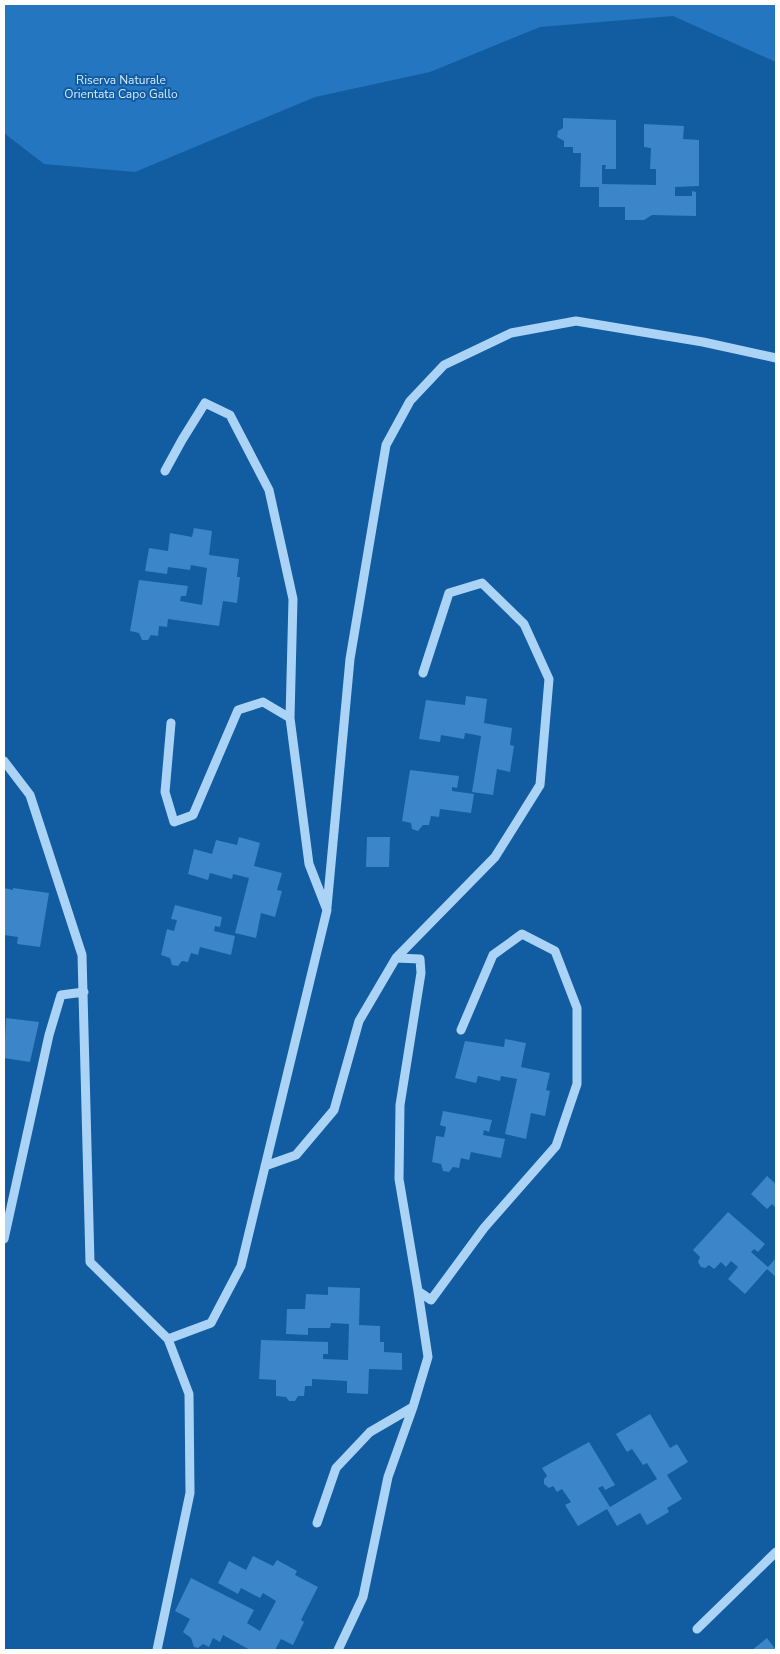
<svg xmlns="http://www.w3.org/2000/svg" width="780" height="1654" font-family="'Nunito Sans',sans-serif">
<style>
.green{fill:#2576c0}
.building{fill:#3b85c8}
.lines{fill:none;stroke-linecap:round;stroke-linejoin:round}
.minor{stroke:#abd3f5;stroke-width:9}
.labels{text-anchor:middle;stroke-width:4;stroke-linejoin:round;paint-order:stroke}
.park-label{font-size:12px;fill:#d5ebfe;stroke:#125ca2}
</style>
<rect width="100%" height="100%" fill="#125ca2"/>
<path class="green" d="M4 4H776V62L673 16 540 27 430 72 315 97 135 172 44 164 4 133Z"/>
<path class="building" d="M563 118 616 120V169H605L606 165H602V184L656 185V169H650L651 148 644 147V124L684 126 683 139 699 140V186L675 187V196H692V191L696 192V216L652 215 644 220H625V207H599V187H580L581 153H573V147H564V141L557 137 558 131 563 128Z
M194 528 212 531 209 555 239 559 237 577H240L237 603 223 601 219 626 168 619 167 627 159 626 158 636 151 635 148 640H142L139 633 130 631 139 580 188 586 186 596H181L180 601 202 605 207 568 191 565 190 570 168 567 167 574 145 571 149 548 168 551 170 533 192 537Z
M466 696 487 699 484 723 512 728 510 745 514 746 510 772 497 769 493 795 472 792 481 736 465 733 464 739 441 735 440 742 419 739 426 700 465 705Z
M410 770 459 776 457 788 452 787V791L474 794 471 813 440 809 439 817 431 816 429 825H423L418 831 412 829 411 823 402 821Z
M239 837 260 843 254 866 282 873 277 890 282 891 275 917 261 913 256 938 235 933 249 878 233 874 232 879 210 873 208 880 188 874 194 849 212 854 216 840 237 845Z
M367 837H390L389 867H366Z
M4 888 13 890V888L49 893 40 947 17 944 18 937 4 935Z
M175 905 222 917 220 927 215 926 214 931 235 936 231 955 200 947 198 955 191 953 188 962 182 961 178 966 172 965 170 958 161 955 167 929 174 931 177 920 171 919Z
M6 1018 39 1022 30 1062 4 1058Z
M505 1039 526 1043 521 1067 550 1073 546 1090 550 1091 545 1116 531 1113 526 1139 505 1134 517 1079 501 1076 500 1081 478 1076 476 1083 455 1078 465 1041 504 1047Z
M443 1111 492 1120 489 1132 484 1130 483 1135 505 1139 501 1158 471 1152 469 1160 461 1158 459 1168 453 1167 449 1172 443 1171 441 1164 432 1162 436 1136 444 1137 446 1127 440 1125Z
M767 1176 776 1184V1208L772 1204 767 1209 751 1194Z
M728 1212 765 1244 758 1252 754 1249 751 1252 768 1267 776 1258V1277L767 1269 745 1294 728 1279 738 1267 731 1261 726 1267 721 1262 714 1269 709 1265 705 1268 701 1267 698 1262 700 1257 693 1250Z
M328 1287 360 1288 359 1325 380 1326V1342H384V1352L402 1353V1370L369 1369 368 1394 347 1393V1381L312 1379V1386H305L304 1396H298L295 1401H289L286 1397 276 1396V1380L259 1379 261 1340 328 1342V1354H323V1359L348 1360 349 1324 331 1323 330 1328H308V1335L286 1334 287 1309H305L306 1294 328 1295Z
M650 1414 670 1448 677 1444 688 1462 667 1475 682 1499 667 1508 669 1512 647 1525 640 1513 617 1526 607 1509 578 1526 565 1505 571 1502 562 1489 557 1492 553 1486 549 1488 544 1484V1479L547 1476 542 1468 589 1442 615 1485 605 1490 603 1486 598 1488 610 1507 657 1479 647 1463 643 1465 632 1449 627 1452 616 1434Z
M253 1556 273 1566 277 1560 297 1571 295 1575 318 1587 301 1620 304 1622 293 1645 281 1639 275 1650H250L223 1635 220 1642 213 1638 209 1647 203 1644 198 1648 194 1647 191 1638 183 1632 190 1619 175 1611 191 1578 254 1610 247 1623 260 1631 276 1601 263 1593 260 1598 241 1588 238 1594 218 1583 229 1561 246 1570Z
M767 1638 776 1650H752Z"/>
<g class="lines">
<path class="minor" d="M165 471 182 440 205 403 230 415 269 490 293 599 290 718
M4 761 30 795 82 955 90 1262 168 1339 189 1394 190 1493 157 1650
M327 907 350 659 386 445 410 401 444 365 511 333 576 321 703 342 776 358
M396 958 420 959 421 973 400 1105 399 1179 418 1291 431 1300 484 1228 556 1146 577 1084V1008L555 951 522 934 493 955 461 1030
M265 1166 296 1155 334 1110 359 1021 396 958 495 857 540 785 549 679 524 624 482 583 449 593 423 673
M4 1239 49 1035 61 995 84 992
M168 1339 211 1323 241 1266 327 910 309 864 290 718 263 702 238 710 193 815 174 822 165 792 171 723
M317 1523 336 1468 370 1432 413 1407 428 1357 418 1291
M697 1629 776 1552
M338 1650 363 1597 388 1477 413 1407"/>
</g>
<g class="labels">
<g class="park-label">
<text x="121" y="84">Riserva Naturale<tspan x="121" dy="14">Orientata Capo Gallo</tspan></text>
</g>
</g>
<rect width="780" height="1654" fill="none" stroke="#ffffff" stroke-width="10"/>
</svg>
